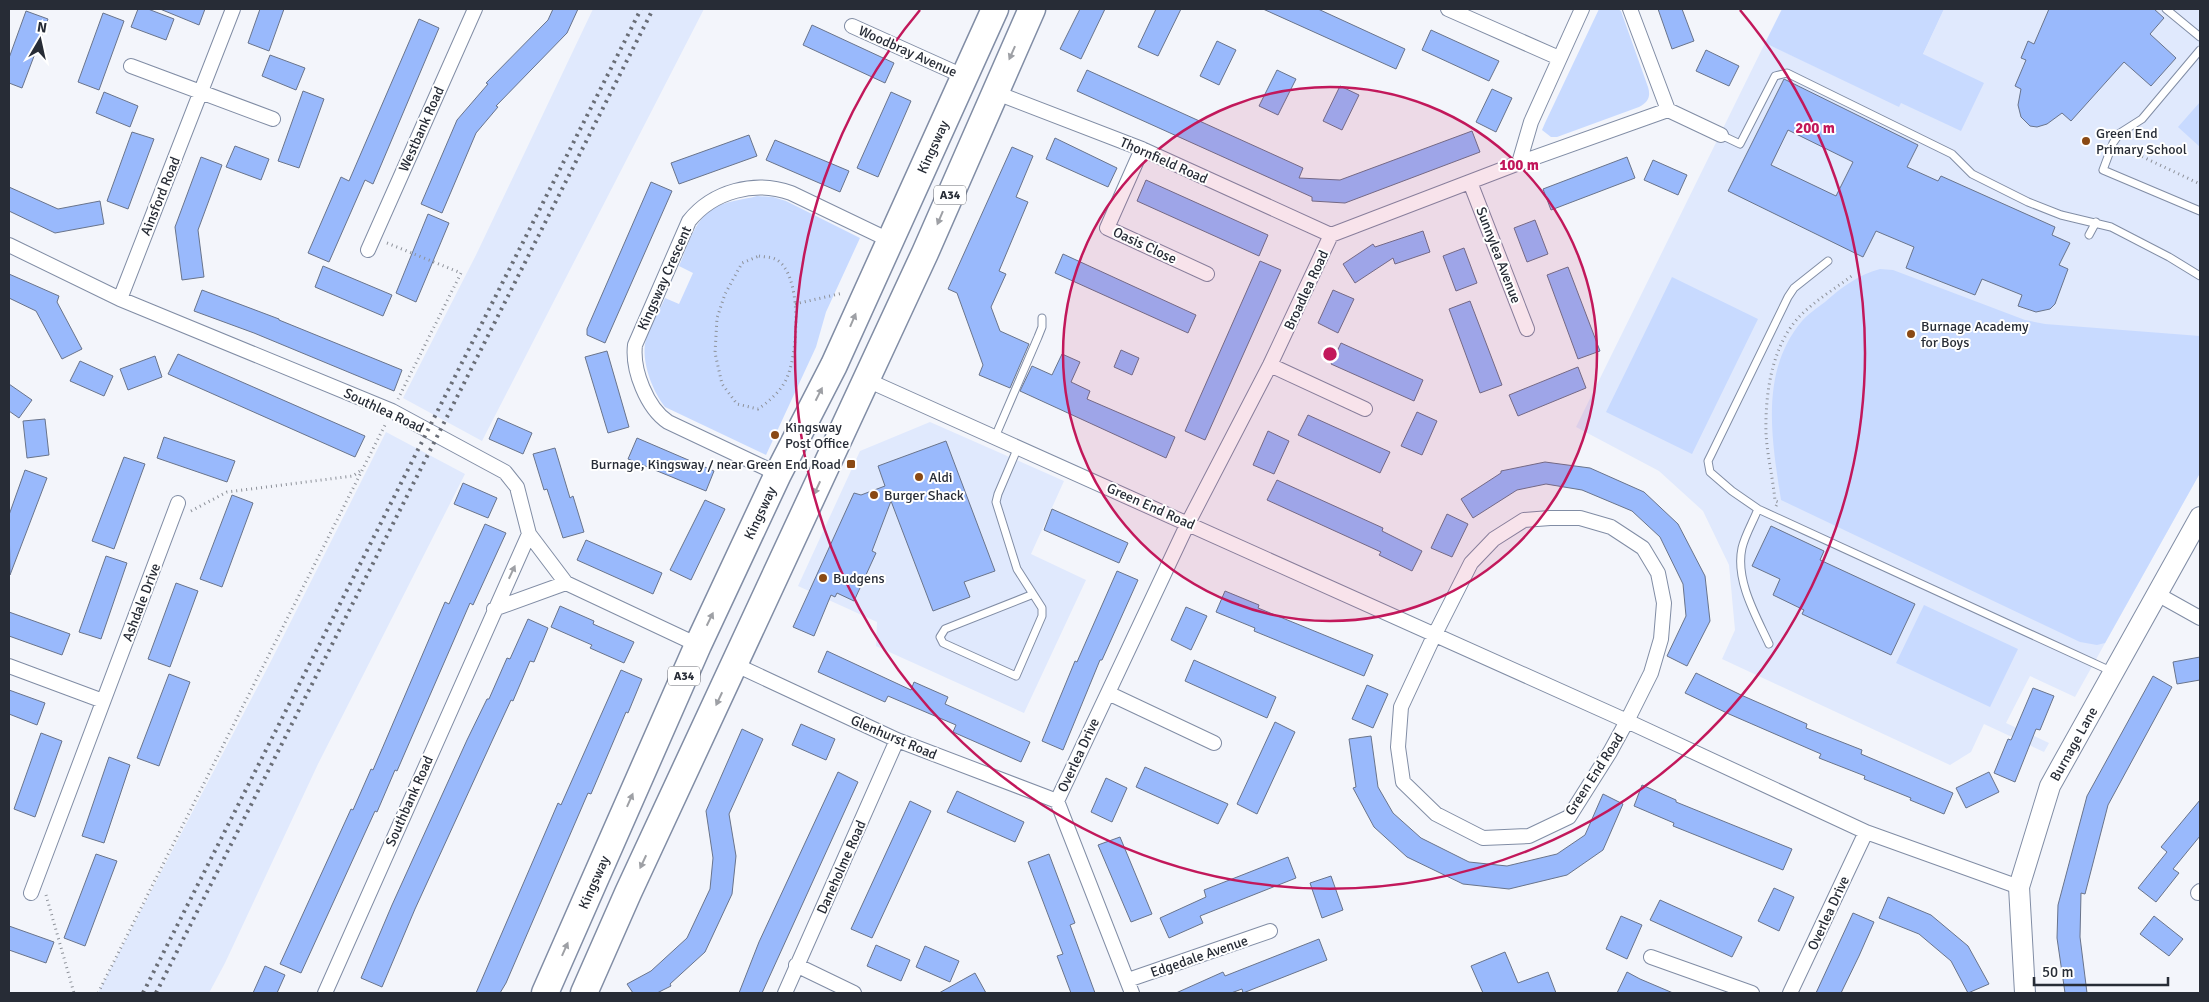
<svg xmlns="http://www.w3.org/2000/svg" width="2209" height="1002" font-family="Signika,sans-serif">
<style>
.built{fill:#e0e9fd}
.green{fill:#c8daff}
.building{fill:#99b9fc;stroke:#69748b;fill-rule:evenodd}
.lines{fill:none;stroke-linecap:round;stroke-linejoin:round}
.lane-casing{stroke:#818da5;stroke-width:9}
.street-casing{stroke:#818da5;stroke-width:16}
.secondary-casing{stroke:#818da5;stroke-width:22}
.highway-casing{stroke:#818da5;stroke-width:29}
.path{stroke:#8d9199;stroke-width:3;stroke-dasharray:1 4;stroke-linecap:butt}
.lane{stroke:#fff;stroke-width:7}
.street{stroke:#fff;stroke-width:14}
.secondary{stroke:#fff;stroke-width:20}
.highway{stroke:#fff;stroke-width:26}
.rail{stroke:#6a6e77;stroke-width:4;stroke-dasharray:2.5 5;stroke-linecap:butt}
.oneway{fill:#9ea0a5}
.ring{fill:none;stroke:#c2185b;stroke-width:2.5}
.poi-dot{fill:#8a4914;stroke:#fff;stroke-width:2}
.labels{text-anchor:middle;stroke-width:4;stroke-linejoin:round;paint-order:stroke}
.shield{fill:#fff;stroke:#686b72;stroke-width:1}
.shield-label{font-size:12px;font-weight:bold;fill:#272c36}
.street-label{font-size:14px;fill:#272c36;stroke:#fff}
.poi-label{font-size:14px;fill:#272c36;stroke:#fff;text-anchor:start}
.centre{fill:#c2185b;stroke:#fff;stroke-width:2.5}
.ring-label{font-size:15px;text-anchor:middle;font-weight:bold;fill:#c2185b;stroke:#fff;stroke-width:4;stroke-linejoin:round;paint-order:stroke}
</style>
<rect width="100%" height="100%" fill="#f3f5fb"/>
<path class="built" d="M593 9H704L482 441 403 398 476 255Z
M1944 9H2200V473L2075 697 2030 676 2006 723 2049 743 2044 752 1984 724 1971 752 1950 765 1722 659 1735 630 1729 565 1703 511 1659 471 1576 427 1765 43 1899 106Z
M930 422 1064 481 1031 554 1086 580 1024 713 876 646 877 622 798 586 860 451Z
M386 432 465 474 318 764 225 963 209 993H98L270 663Z"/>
<path class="green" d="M1599 9H1618L1621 11 1648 87C1651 97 1648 102 1639 107L1557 137H1551L1542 130 1545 123Z
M1782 9H1944L1923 54 1984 83 1961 131 1901 103 1899 107 1765 43Z
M2200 102V147L2178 127Z
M757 196 773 197 786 201 860 238 826 312 816 347 766 455 665 407C653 392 642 364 645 344 647 329 659 312 665 298L679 304 693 273 679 266C687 248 694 221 712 209 724 201 743 200 757 196Z
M1880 269 1893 270 2025 320 2045 324 2200 336V473L2105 643 2097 645 2080 642 1781 500C1772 441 1759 372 1802 321 1808 314 1817 308 1825 302 1842 287 1858 275 1880 269Z
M1672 277 1758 319 1692 454 1606 412Z
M1924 605 2018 649 1990 707 1896 663Z"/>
<path class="building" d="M138 9H148L174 19 166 40 131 27Z
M160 9H205L199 25Z
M260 9H284L269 51 248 43Z
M553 9H578L567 33 496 106 498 107 476 133 442 213 421 204 457 120 488 84 486 83 548 20Z
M1080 9H1105L1081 59 1060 49Z
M1156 9H1181L1158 56 1138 47Z
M1263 9H1318L1405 49 1396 69Z
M1658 9H1682L1694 41 1672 49Z
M2049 9H2154L2164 18 2150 34 2176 58 2151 86 2124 62 2071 121 2062 113 2047 124 2037 127 2030 126 2021 117 2018 105 2021 89 2015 86 2026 60 2021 58 2028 41 2034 44Z
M26 11 48 19 22 88 9 83V58Z
M103 13 124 21 99 90 78 82Z
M419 19 439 28 373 184 365 180 329 262 308 253 341 177 349 181Z
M812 25 894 63 885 83 803 45Z
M1431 30 1499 61 1489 81 1422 50Z
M1217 41 1236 50 1219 85 1200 76Z
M1706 50 1739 66 1729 86 1696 71Z
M270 55 305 68 296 90 262 76Z
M1087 70 1303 168 1299 178 1340 180 1472 131 1480 152 1345 203 1312 201V197L1077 91Z
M1277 70 1296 79 1278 115 1259 106Z
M1784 79 1918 145 1907 167 1938 181 1941 176 2055 227 2052 235 2070 243 2059 265 2068 269 2055 304 2050 309 2036 312 2018 306 2022 295 1982 279 1975 295 1906 268 1914 247 1876 231 1863 257 1728 191ZM1788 130 1853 162 1836 196 1771 165Z
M1340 86 1359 95 1342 130 1323 121Z
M1492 89 1512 98 1496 132 1476 122Z
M303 91 324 99 299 168 278 161Z
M104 92 138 106 130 127 96 113Z
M891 92 911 101 878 177 857 168Z
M132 132 154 139 128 209 107 201Z
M749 135 757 156 679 184 671 163Z
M1055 138 1117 168 1108 187 1046 159Z
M775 140 849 171 840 192 766 160Z
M235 146 269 159 261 180 226 167Z
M1012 147 1033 156 1016 197 1028 202 999 271 1006 274 991 307 1000 331 1029 344 1010 388 979 375 983 365 957 293 948 289Z
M201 157 222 165 198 230 204 277 182 280 175 227Z
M1627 157 1635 178 1551 210 1543 189Z
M1653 160 1687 175 1678 195 1644 180Z
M1146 180 1268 235 1259 256 1137 201Z
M651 182 672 191 605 343 587 335V329Z
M9 187 58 209 100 201 104 224 55 233 9 211Z
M428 214 449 223 416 302 396 293Z
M1535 220 1548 254 1527 262 1514 228Z
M1423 231 1430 252 1395 264 1393 258 1355 283 1343 264 1373 244 1375 247Z
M1464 248 1477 283 1456 291 1443 256Z
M1063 254 1196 315 1188 333 1055 273Z
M1260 261 1281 270 1205 440 1185 431Z
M323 266 392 295 383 316 315 287Z
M1568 267 1600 351 1578 359 1547 275Z
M9 274 59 296 57 302 82 349 62 359 36 311 9 298Z
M202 290 279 319V320L402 370 394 391 254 333 194 311Z
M1333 290 1354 299 1338 333 1318 323Z
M1470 301 1502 385 1480 393 1449 309Z
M1341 343 1423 380 1414 401 1331 364Z
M1121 350 1139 358 1132 375 1114 367Z
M607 351 629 427 608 433 585 357Z
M178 354 365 436 355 457 168 374Z
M1062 354 1080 362 1071 382 1090 391 1087 399 1175 437 1166 458 1020 391 1032 366 1052 375Z
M155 356 162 377 128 390 120 369Z
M80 361 113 376 104 396 70 381Z
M1578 367 1586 388 1518 416 1509 395Z
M9 384 32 400 19 418 9 411Z
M1417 412 1437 421 1422 455 1401 446Z
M1308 415 1390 452 1380 473 1298 435Z
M498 418 532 433 523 454 489 439Z
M45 419 49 455 27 458 23 421Z
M1268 431 1289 441 1274 474 1253 465Z
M164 437 235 461 227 482 157 458Z
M637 438 714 471 706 491 628 459Z
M946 441 995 571 964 582 970 597 933 611 891 501 872 551 876 553 854 601 837 593 835 597 831 595 814 636 793 627 854 493 861 495 885 486 878 466Z
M555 448 570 498 573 496 584 532 563 538 547 489 544 490 533 454Z
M124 457 145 464 114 549 92 541Z
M1545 462 1590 468 1644 492 1678 524 1705 576 1710 621 1687 666 1667 656 1686 616 1683 584 1660 537 1632 511 1582 490 1546 484 1517 490 1473 518 1461 499 1501 473V471Z
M25 470 47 478 10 575 9 515Z
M1277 480 1383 528 1382 531 1422 551 1412 571 1379 555 1381 552 1267 500Z
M463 483 497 498 488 518 454 504Z
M232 495 253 503 222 587 200 579Z
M705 500 725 509 691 580 670 570Z
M1052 509 1128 543 1119 563 1044 530Z
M1447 514 1468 524 1452 557 1431 548Z
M485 524 506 533 473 605 470 603 397 771 395 770 377 812 375 811 301 973 280 964 351 809 353 810 371 769 373 770 445 602 449 604Z
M1771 526 1824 551 1820 560 1915 604 1891 655 1802 614 1804 610 1773 595 1780 579 1752 566Z
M586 540 662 573 653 594 577 560Z
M106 556 127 563 101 639 79 632Z
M1117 571 1138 580 1102 660H1100L1063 750 1042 741 1075 661 1077 662Z
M176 583 198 591 170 667 148 659Z
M1225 591 1259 605 1258 608 1373 655 1364 676 1254 631 1255 628 1216 612Z
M560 606 594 621 593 624 634 642 624 663 590 648 592 645 551 627Z
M1186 607 1207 616 1191 650 1171 640Z
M9 612 70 634 62 655 9 636Z
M528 619 548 628 534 662 530 661 513 701 511 700 492 741 415 909 382 987 361 978 392 905 467 740 487 699H489L507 658 510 659Z
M827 651 911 690 914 682 948 697 945 704 1030 742 1021 762 953 732 956 725 888 696 885 702 818 672Z
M2200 657V680L2177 684 2173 662Z
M1194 660 1276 697 1267 718 1185 681Z
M621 670 642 679 628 713 626 712 591 794 588 793 506 983 500 993H476L552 817 558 803 561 805Z
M1696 673 1741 695 1807 724 1806 728 1862 750 1861 754 1953 793 1944 814 1910 800 1911 798 1864 779 1865 776 1819 758 1821 754 1729 714 1685 693Z
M169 674 190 682 159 766 137 758Z
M2153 676 2172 687 2108 805 2085 894 2081 893 2080 937 2087 993H2065L2057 938 2058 905 2087 796Z
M1367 685 1388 694 1373 728 1352 719Z
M2033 688 2054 696 2040 730 2036 729 2015 782 1994 773 2008 739 2011 740Z
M9 690 45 703 37 725 9 714Z
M1275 722 1295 732 1257 814 1237 804Z
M801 724 835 739 826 760 792 745Z
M742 729 763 739 729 814 736 856 732 894 705 952 670 984 671 986 657 993H633L627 984 651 971 687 938 710 889 713 858 706 811Z
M41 733 62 741 35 817 14 809Z
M1371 736 1378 787 1393 813 1421 838 1469 862 1507 866 1557 854 1585 835 1603 794 1623 804 1603 850 1567 875 1509 889 1463 884 1407 857 1374 827 1353 788 1356 787 1349 739Z
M109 757 130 765 104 843 82 836Z
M1145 767 1228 804 1218 824 1136 787Z
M838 772 858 782 762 993H739L759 942Z
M1989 772 1999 792 1966 808 1956 788Z
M1106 778 1127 788 1112 822 1091 812Z
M1642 785 1676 800V802L1792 849 1783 870 1673 826 1674 823 1634 806Z
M957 791 1024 822 1015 842 947 812Z
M2200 800V836L2173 869 2179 873 2156 902 2138 888 2167 852 2161 847Z
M910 801 931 811 872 938 851 929Z
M1120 837 1152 914 1131 922 1098 845Z
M96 854 117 861 85 946 64 938Z
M1049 854 1075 923 1070 925 1095 993H1071L1057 956 1063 954 1028 862Z
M1288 857 1296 878 1200 916 1203 923 1169 938 1160 918 1206 897 1204 890Z
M1331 876 1343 910 1322 918 1310 883Z
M1774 888 1794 897 1779 931 1758 921Z
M1888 897 1931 915 1968 946 1989 984 1968 993 1951 961 1919 934 1879 918Z
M1660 900 1742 937 1732 957 1650 920Z
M1853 913 1874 922 1859 956 1841 993H1816Z
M1621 916 1642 925 1627 959 1606 949Z
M2154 916 2183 939 2169 956 2140 934Z
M9 926 54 942 46 963 9 950Z
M1319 939 1327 960 1243 993 1242 989 1231 993H1176L1223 972 1225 976Z
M876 945 910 960 901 981 867 966Z
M925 946 959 961 950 982 916 967Z
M1505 952 1518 983 1548 972 1556 993H1483L1471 966Z
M265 966 285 975 277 993H253Z
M1627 972 1640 979 1673 993H1617Z
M975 973 986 993H939Z"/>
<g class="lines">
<defs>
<path id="lane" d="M2166 9 2200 37
M2200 50 2142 119 2120 133 2113 143 2103 170 2200 211
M1721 135 1740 144 1775 76 1787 73 1952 154 1972 174 2028 202 2061 215 2111 227 2169 257 2200 276
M2089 235 2096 222
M1828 261 1794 288 1788 297 1711 455 1708 461 1710 472 1732 491 1758 509 2113 672
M995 437 1038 337 1042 327V318
M1018 447 998 494 996 502 1017 569 1042 608V616L1016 676 943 643 940 637 945 629 1031 595
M1758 509C1753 522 1745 535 1742 548 1735 580 1756 616 1769 644"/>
<path id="street" d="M1448 9 1559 58
M852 26 963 76
M131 66 273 119
M994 92 1142 149 1331 235
M1668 110 1721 135
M1142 149 1107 228 1207 274
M1519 163 1531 122 1582 9
M1470 182 1527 329
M9 245 120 299 392 411 505 472 517 487 529 534 566 583 698 645
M368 250 475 9
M120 299 233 9
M1270 365 1365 409
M867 380 1627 721 1866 832 2019 887
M778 474 668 422C647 408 632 370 635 345L689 221C713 191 755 180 791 193L889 240
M1550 518H1580L1611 527 1643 548 1658 573 1664 603 1661 639 1651 673 1627 721 1610 752 1569 817 1529 836 1483 838 1436 814 1403 782 1398 747 1401 707 1434 636 1471 563 1494 539 1524 520Z
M2157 594 2200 618
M494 609 566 583
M736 665 897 740 1057 801
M9 666 103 701
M1108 693 1214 743
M31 893 178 503
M2198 893 2200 891
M1651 957 1752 993
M796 965 854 993
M1128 980 1270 931
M325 993 529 534
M785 993 897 740
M1132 993 1057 801 1188 523 1270 365 1331 235 1519 163 1668 110 1630 9
M1790 993 1866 832"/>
<g id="secondary">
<path id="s1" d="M2025 993 2019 887 2050 786 2200 517"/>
</g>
<g id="highway">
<path id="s2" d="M545 993 698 645 778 474 834 365 995 9"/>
<path d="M584 993 628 893 925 253 1032 9"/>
</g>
</defs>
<use href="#lane" class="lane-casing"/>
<use href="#street" class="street-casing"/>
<use href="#secondary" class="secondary-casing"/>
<use href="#highway" class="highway-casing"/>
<path class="path" d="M2124 148 2200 184
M387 243 461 273 398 399
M759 256C764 257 771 257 775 259 803 272 798 350 788 375 783 389 770 401 758 409L737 404 722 384 715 353 717 318 725 294 742 263Z
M795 304 843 293
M1776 506 1778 502 1775 501C1773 478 1767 455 1766 433 1765 393 1772 344 1801 315 1816 300 1836 288 1853 275
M191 511 227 492 353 476 360 471
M46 895 74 993
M98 993 385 425"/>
<use href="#lane" class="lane"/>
<use href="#street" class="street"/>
<use href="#secondary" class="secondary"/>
<use href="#highway" class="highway"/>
<path class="rail" d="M143 993 641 9
M156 993 653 9"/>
</g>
<defs><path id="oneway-solid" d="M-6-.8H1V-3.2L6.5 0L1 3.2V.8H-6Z" transform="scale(1.25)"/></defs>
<g class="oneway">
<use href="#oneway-solid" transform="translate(1012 53) rotate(114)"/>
<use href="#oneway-solid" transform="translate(940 218) rotate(113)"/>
<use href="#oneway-solid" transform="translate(853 320) rotate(-67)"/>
<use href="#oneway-solid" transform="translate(819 394) rotate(-63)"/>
<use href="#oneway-solid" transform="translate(817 488) rotate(115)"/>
<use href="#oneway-solid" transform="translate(512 572) rotate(-65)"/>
<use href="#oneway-solid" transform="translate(710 619) rotate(-64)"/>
<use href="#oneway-solid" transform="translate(719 699) rotate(115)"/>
<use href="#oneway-solid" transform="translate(630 800) rotate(-66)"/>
<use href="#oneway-solid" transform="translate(643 862) rotate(115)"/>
<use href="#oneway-solid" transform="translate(565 949) rotate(-66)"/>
</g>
<circle cx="1330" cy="354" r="267" fill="#c2185b" fill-opacity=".12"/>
<g class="ring">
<circle cx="1330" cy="354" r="267"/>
<path d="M1740 10A535 535 0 1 1 920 10"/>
</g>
<g class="poi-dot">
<circle cx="2086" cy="141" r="5"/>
<circle cx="1911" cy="334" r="5"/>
<circle cx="775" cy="435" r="5"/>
<rect x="846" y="459" width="10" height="10" rx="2.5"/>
<circle cx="919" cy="477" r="5"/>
<circle cx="874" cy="495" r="5"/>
<circle cx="823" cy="578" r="5"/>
</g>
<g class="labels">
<g class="shield">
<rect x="934" y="185.5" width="32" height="19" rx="4"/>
<rect x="668" y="666.5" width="32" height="19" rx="4"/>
</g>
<g class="shield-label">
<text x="950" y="199">A34</text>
<text x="684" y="680">A34</text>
</g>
<g class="street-label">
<text transform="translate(908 51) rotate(24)" y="5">Woodbray Avenue</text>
<text transform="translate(421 129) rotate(-66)" y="5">Westbank Road</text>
<text dy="5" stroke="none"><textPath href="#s2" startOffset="931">Kingsway</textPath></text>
<text transform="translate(1164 160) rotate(24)" y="5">Thornfield Road</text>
<text transform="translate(160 196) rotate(-68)" y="5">Ainsford Road</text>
<text transform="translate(1145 245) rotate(25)" y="5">Oasis Close</text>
<text transform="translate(1499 255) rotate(69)" y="5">Sunnylea Avenue</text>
<text transform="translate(664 278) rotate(-66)" y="5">Kingsway Crescent</text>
<text transform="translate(1306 290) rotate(-65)" y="5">Broadlea Road</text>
<text transform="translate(384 410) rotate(25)" y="5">Southlea Road</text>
<text transform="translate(1151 506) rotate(24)" y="5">Green End Road</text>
<text dy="5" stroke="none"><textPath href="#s2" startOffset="526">Kingsway</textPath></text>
<text transform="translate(141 602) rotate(-69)" y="5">Ashdale Drive</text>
<text transform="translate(894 737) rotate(23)" y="5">Glenhurst Road</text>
<text dy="5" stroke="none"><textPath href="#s1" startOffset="260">Burnage Lane</textPath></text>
<text transform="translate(1078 755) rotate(-65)" y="5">Overlea Drive</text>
<text transform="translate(1594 774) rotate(-57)" y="5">Green End Road</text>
<text transform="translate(409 801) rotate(-66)" y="5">Southbank Road</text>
<text transform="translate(841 867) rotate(-66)" y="5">Daneholme Road</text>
<text dy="5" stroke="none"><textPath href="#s2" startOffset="121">Kingsway</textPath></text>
<text transform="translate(1828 913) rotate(-65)" y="5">Overlea Drive</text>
<text transform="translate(1199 956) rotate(-19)" y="5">Edgedale Avenue</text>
</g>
<g class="poi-label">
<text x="2096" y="138">Green End<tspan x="2096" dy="16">Primary School</tspan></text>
<text x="1921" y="331">Burnage Academy<tspan x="1921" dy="16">for Boys</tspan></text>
<text x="785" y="432">Kingsway<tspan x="785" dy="16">Post Office</tspan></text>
<text x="841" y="469" text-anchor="end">Burnage, Kingsway / near Green End Road</text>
<text x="929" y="482">Aldi</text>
<text x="884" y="500">Burger Shack</text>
<text x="833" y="583">Budgens</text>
</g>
</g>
<circle cx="1330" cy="354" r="8" class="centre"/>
<g class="ring-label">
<text x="1815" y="133">200 m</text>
<text x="1519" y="170">100 m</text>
</g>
<rect width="2209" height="1002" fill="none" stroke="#272c36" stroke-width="20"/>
<g transform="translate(40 40) rotate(9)" stroke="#ffffff" stroke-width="4" paint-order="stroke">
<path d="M0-4L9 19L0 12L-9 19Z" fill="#272c36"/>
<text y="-8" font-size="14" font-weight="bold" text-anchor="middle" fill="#272c36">N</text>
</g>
<path d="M2034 977v8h134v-8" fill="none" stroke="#272c36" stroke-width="2.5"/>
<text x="2042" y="977" font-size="15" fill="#272c36" stroke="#ffffff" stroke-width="4" paint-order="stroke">50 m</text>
</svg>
